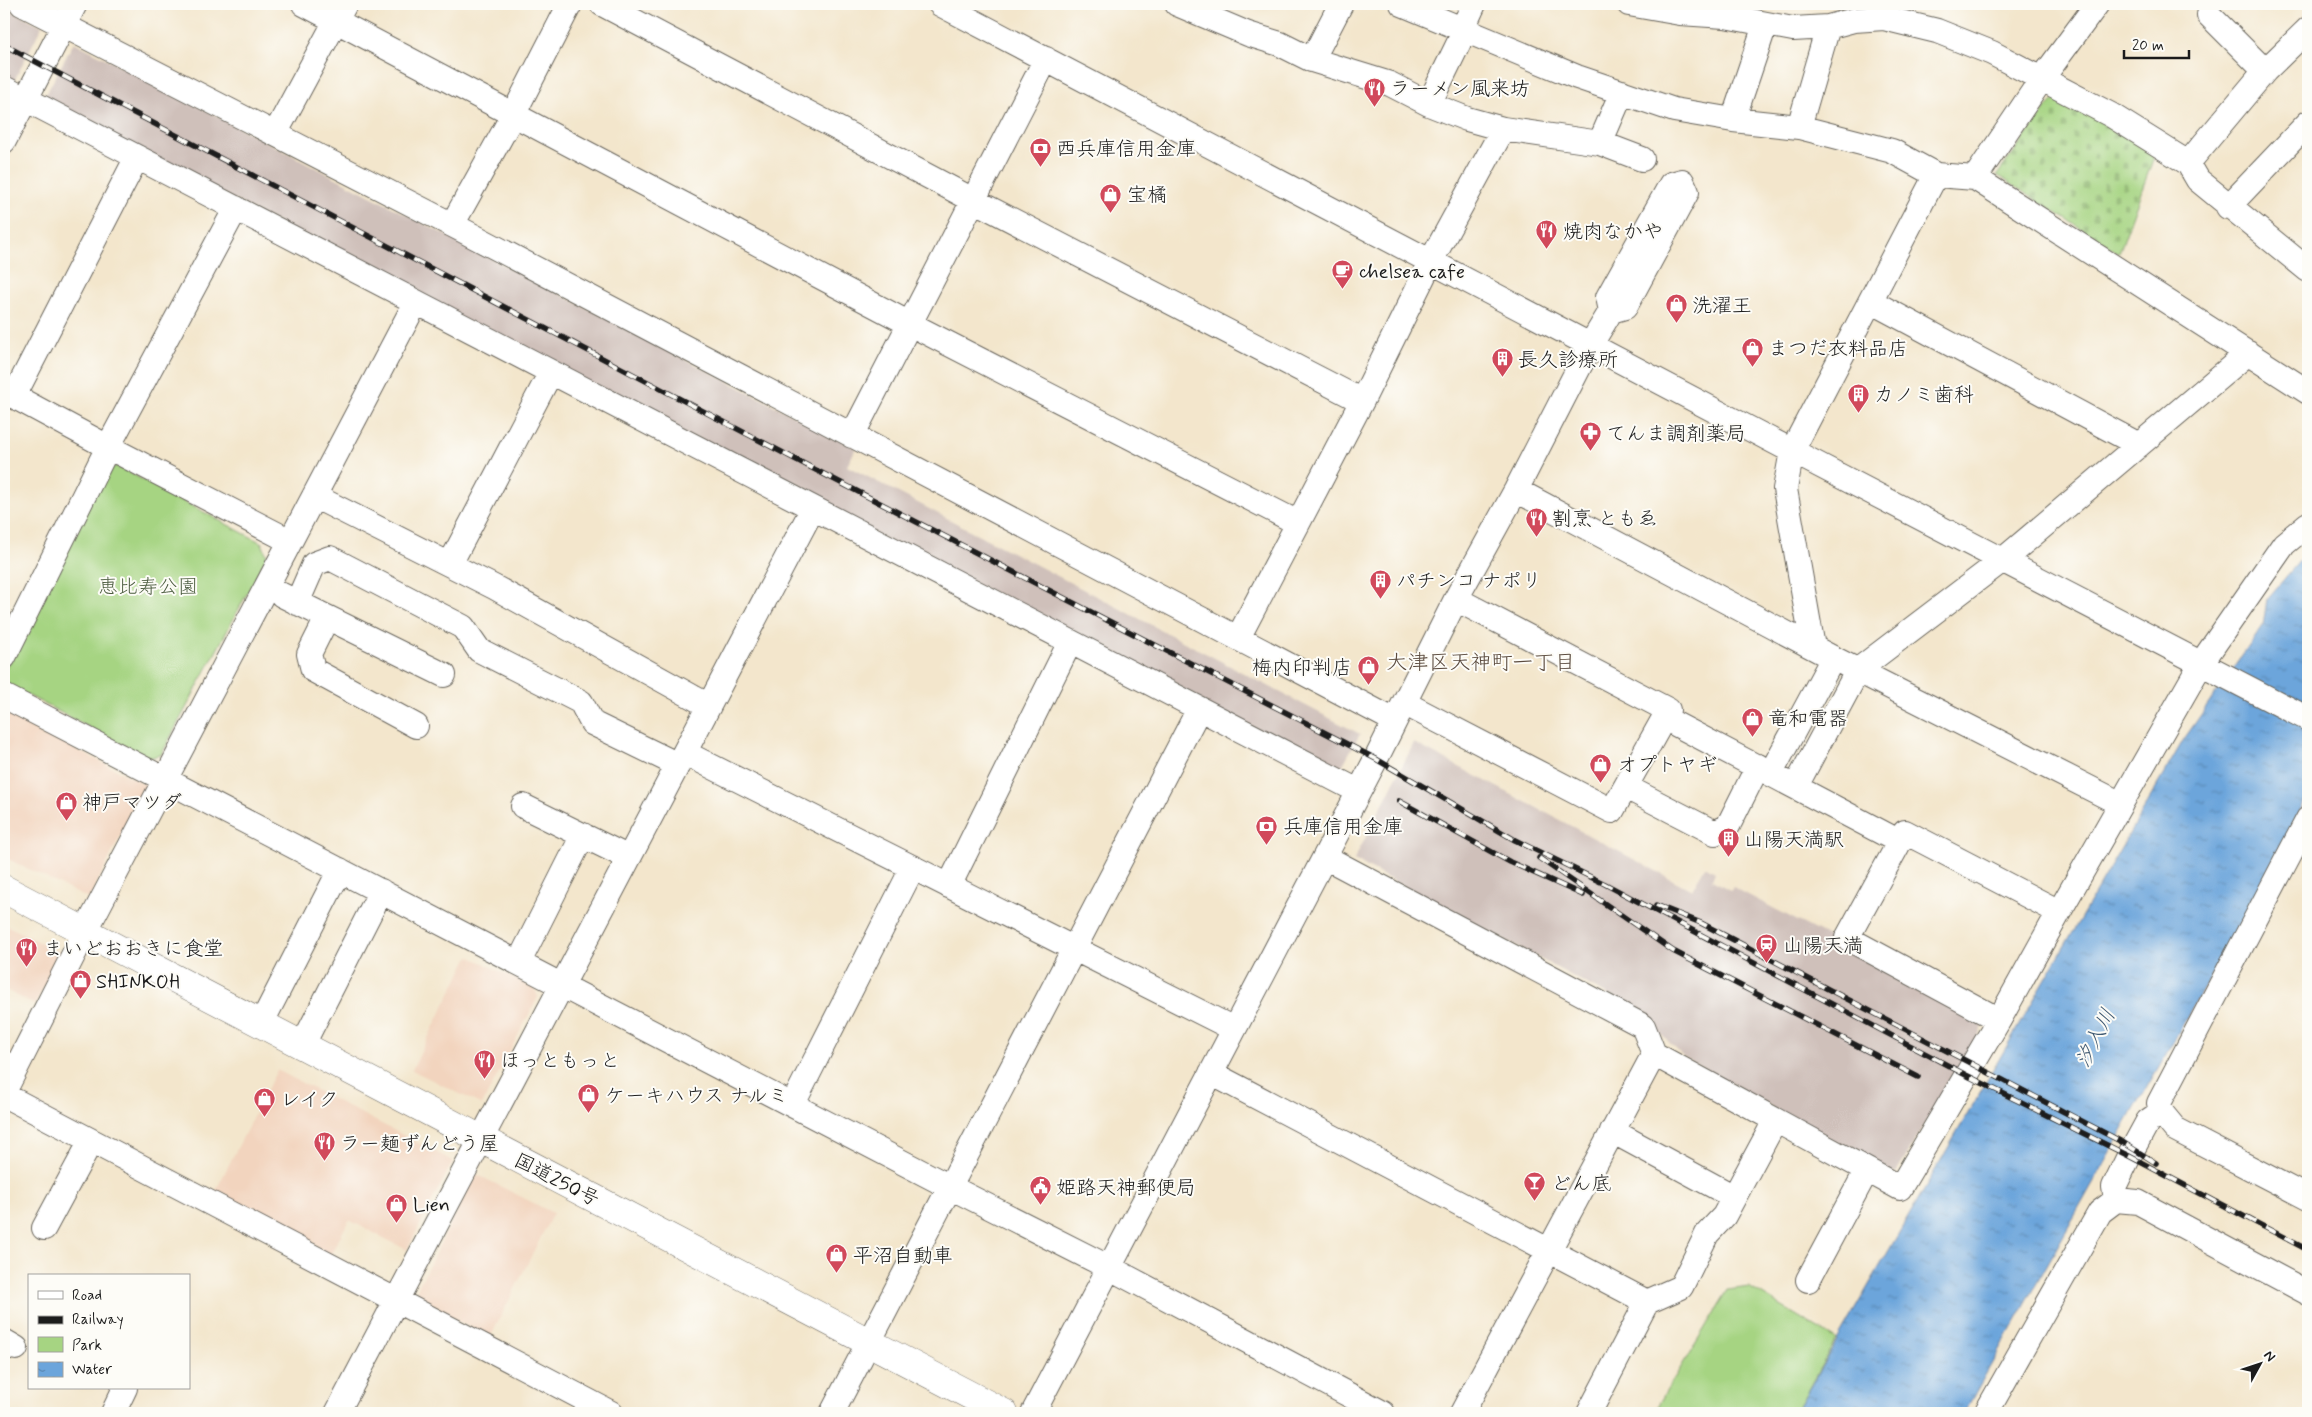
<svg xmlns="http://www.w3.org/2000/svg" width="2312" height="1417" font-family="Mynerve,'Klee One',sans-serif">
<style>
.built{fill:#f2d4be}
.railway{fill:#cfc0ba}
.cemetery{fill:url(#cemetery-stones);stroke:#61784f}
.green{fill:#a6d482;stroke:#61784f}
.water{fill:url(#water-ripples);stroke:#44607c}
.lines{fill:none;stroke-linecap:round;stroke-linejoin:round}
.minor-casing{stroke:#67635a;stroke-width:26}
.highway-casing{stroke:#67635a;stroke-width:29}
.minor{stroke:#fff;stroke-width:24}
.highway{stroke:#fff;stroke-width:28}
.rail-casing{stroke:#1c1c1c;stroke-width:5.5}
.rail{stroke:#fdfcf7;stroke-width:4;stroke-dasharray:11;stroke-linecap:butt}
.labels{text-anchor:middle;stroke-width:4;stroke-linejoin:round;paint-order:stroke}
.poi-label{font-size:20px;fill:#1c1c1c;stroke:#fdfcf7;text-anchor:start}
.park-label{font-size:20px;fill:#4c5c40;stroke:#fdfcf7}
.street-label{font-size:20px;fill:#1c1c1c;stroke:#fdfcf7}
.neighbourhood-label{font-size:21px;fill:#5b4b3f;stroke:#fdfcf7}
.water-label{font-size:21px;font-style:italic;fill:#405a72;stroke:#fdfcf7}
</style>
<defs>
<pattern id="cemetery-stones" width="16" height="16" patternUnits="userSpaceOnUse" patternTransform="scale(1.25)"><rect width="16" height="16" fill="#a6d482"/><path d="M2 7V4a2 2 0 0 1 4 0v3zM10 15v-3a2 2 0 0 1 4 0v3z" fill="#8eb570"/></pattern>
<pattern id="water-ripples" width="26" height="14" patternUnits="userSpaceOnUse" patternTransform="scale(1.25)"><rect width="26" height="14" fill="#6ca5db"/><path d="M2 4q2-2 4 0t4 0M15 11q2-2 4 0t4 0" fill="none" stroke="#5886b1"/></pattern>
</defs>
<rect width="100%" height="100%" fill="#fdfcf7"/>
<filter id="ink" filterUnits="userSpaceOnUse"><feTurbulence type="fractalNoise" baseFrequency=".02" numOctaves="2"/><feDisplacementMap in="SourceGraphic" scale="10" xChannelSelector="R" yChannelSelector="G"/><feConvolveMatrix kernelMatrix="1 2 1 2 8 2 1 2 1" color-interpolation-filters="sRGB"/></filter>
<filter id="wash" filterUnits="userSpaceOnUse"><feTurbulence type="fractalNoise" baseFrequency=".0096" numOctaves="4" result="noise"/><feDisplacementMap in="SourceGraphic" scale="20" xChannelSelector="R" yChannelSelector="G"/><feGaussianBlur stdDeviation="1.12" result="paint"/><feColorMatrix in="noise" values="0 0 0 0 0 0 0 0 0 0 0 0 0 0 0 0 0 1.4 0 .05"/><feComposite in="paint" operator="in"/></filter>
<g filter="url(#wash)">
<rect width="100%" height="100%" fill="#f3e6cc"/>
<path class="built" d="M4 712 146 785 89 899 4 857Z
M4 924 61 953 35 1005 4 989Z
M469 956 534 988 538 997 482 1105 412 1070Z
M277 1070 453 1161 407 1250 349 1220 331 1254 214 1194Z
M476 1174 553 1213 490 1338 422 1302 417 1289Z"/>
<path class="railway" d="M4 7 42 26 13 83 4 78Z
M74 42 856 448 847 466 1360 734 1337 775 43 100Z
M1414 743 1692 890 1705 866 1715 872 1712 880 1730 890 1733 887 1987 1020 1897 1172 1888 1173 1684 1057 1636 1010 1354 860Z"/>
<path class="cemetery" d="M2061 93 2156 151 2119 253 1997 175 2047 107Z"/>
<path class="green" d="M117 466 262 543 267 556 161 755 148 758 6 684 4 671 107 469Z
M1749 1287 1836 1339 1795 1413H1653L1728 1290Z"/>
<path class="water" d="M2308 551V795L2235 934 2139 1101 1964 1413H1795L2184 739 2263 626 2267 599Z"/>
</g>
<g filter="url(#ink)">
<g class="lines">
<defs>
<path id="minor" d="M22 4 464 231 1395 721
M304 4 910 324 1298 523
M602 4 973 200 1362 401
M940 4 1792 451 2308 719
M1177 4 1248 34 1280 44 1312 60 1390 84 1429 104 1467 119 1503 129 1600 143 1642 159
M1402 4 1577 77 1674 110 1733 120 1799 127 1892 151 1936 175 1975 178 2308 392
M1629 4 1680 13 1725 16 1793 29 1828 27 1854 20 1884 18 1937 31 1992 53 2111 115 2188 163 2198 180 2308 270
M2209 15 2265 71
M1463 28 1474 4
M1312 60 1341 4
M4 88 1358 791
M1429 104 1465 30
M1733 120 1765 25
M1799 127 1828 27
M275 134 345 4
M4 141 75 4
M1600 143 1622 92
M2188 163 2265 71 2308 29
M1975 178 2041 80 2097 4
M2228 207 2308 123
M452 225 513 115 570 4
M1872 302 2139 445
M4 391 108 447 290 541
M14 396 137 157
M852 436 1046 59
M1516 490 1833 658 2121 804
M314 496 494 587 709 706
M450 564 551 372
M282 595 444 675
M297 603 314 564 330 558 463 627 479 650 581 702 592 723 678 765
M327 618 309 654 313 670 416 726
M1238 638 1362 401 1431 261 1503 129
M1813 647 1785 489 1792 451 1936 175
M4 657 108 447 236 208
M4 696 950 1187 1110 1268 1383 1413
M1404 703 1612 811 1664 718 1668 710 1456 599
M1664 718 1900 842
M685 753 1234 1029
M1771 773 1833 658
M1796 786 1858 670 2004 559 2248 353
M1626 787 1715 833 1728 826 1758 766
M523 806 629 858
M2308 819 2159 1103 2161 1112 2175 1129 2308 1198
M1325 857 1643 1026 1654 1054 1900 1188 1999 1020 2059 912 2202 662 2284 544 2308 524
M949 886 1070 642
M519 962 583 835
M1999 1020 1847 938 1905 832 2059 912
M261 1024 340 870
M302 1046 381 891
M1211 1073 1647 1302
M4 1092 85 932 416 302
M4 1095 611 1413
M793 1104 913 867
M1612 1131 1734 1197
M2116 1200 2114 1187 2129 1156 2148 1121 2161 1112
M44 1228 91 1141
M1808 1280 1867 1170
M4 1341 16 1348
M113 1413 125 1388
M337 1413 813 508
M832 1413 1199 709
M1033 1413 1376 759 1456 599 1516 490 1591 344 1611 311 1608 297 1671 184 1682 181 1687 192 1625 307 1611 311
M1462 1413 1654 1054
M1589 1413 1647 1302 1681 1287 1707 1234 1724 1216 1775 1121
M1986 1413 2100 1212 2116 1200 2138 1202 2308 1293"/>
<path id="highway" d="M4 889 1004 1413"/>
</defs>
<use href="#minor" class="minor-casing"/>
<use href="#highway" class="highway-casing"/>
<use href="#minor" class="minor"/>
<use href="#highway" class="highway"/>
<defs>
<path id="rail" d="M4 45 812 468 1376 759 1515 840 1605 884 1966 1075 2129 1156 2308 1250
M1399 801 1510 862 1583 895
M1539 858 1673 951 1918 1077
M1656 905 1701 923 2124 1143 2156 1163"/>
</defs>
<use href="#rail" class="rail-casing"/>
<use href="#rail" class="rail"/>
</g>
</g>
<defs>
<symbol id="restaurant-pin" viewBox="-11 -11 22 30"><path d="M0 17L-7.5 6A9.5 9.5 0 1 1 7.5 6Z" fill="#d1495b" stroke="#fdfcf7"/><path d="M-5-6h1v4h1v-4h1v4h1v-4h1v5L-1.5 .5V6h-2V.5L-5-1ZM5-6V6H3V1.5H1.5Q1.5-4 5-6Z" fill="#fff"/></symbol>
<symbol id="bank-pin" viewBox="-11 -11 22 30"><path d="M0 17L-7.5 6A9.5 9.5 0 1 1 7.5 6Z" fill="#d1495b" stroke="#fdfcf7"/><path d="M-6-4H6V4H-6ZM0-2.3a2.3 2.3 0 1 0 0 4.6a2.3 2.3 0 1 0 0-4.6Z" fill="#fff"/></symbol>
<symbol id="shop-pin" viewBox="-11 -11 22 30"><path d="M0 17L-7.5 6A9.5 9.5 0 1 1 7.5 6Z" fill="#d1495b" stroke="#fdfcf7"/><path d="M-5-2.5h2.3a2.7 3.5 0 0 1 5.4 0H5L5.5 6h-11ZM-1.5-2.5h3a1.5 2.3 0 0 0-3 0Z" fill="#fff"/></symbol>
<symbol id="cafe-pin" viewBox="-11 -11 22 30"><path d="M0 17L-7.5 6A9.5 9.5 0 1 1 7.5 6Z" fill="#d1495b" stroke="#fdfcf7"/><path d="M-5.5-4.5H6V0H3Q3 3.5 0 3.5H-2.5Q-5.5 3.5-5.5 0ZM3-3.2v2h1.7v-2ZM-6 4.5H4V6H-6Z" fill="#fff"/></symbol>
<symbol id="building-pin" viewBox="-11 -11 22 30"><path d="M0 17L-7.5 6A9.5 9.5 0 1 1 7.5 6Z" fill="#d1495b" stroke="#fdfcf7"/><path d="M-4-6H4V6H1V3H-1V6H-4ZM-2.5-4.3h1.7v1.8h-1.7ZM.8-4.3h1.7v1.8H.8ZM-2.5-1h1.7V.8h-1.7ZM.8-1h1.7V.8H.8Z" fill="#fff"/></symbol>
<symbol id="pharmacy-pin" viewBox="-11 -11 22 30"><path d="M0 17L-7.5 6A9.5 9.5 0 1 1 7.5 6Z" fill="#d1495b" stroke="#fdfcf7"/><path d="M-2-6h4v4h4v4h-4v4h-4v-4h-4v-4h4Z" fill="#fff"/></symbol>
<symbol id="station-pin" viewBox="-11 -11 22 30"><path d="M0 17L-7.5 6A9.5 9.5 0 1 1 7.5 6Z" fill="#d1495b" stroke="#fdfcf7"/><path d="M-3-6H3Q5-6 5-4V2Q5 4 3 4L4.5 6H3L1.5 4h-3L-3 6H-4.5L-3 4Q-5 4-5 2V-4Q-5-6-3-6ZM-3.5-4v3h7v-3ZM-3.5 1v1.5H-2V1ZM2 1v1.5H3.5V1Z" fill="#fff"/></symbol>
<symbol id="bar-pin" viewBox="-11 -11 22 30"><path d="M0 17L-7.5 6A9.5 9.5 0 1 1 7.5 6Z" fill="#d1495b" stroke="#fdfcf7"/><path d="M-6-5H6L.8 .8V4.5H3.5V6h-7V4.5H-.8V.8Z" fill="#fff"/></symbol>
<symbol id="civic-pin" viewBox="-11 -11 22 30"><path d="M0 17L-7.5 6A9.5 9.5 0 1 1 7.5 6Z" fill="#d1495b" stroke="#fdfcf7"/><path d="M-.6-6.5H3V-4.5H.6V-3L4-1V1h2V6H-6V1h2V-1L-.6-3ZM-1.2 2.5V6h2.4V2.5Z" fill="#fff"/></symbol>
</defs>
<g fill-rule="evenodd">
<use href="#restaurant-pin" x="1362" y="76" width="25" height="34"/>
<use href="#bank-pin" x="1028" y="136" width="25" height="34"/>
<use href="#shop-pin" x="1098" y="182" width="25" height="34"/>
<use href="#restaurant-pin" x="1534" y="218" width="25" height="34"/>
<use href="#cafe-pin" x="1330" y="258" width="25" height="34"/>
<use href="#shop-pin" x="1664" y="292" width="25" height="34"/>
<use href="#shop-pin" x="1740" y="336" width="25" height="34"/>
<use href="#building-pin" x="1490" y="346" width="25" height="34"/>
<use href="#building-pin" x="1846" y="382" width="25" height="34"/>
<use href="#pharmacy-pin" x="1578" y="420" width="25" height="34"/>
<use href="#restaurant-pin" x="1524" y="506" width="25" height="34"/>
<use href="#building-pin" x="1368" y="568" width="25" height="34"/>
<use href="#shop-pin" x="1356" y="654" width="25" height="34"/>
<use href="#shop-pin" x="1740" y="706" width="25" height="34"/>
<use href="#shop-pin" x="1588" y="752" width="25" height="34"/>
<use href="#shop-pin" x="54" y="790" width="25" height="34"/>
<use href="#bank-pin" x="1254" y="814" width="25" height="34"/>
<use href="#building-pin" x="1716" y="826" width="25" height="34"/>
<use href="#station-pin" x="1754" y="932" width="25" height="34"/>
<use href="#restaurant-pin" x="14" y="936" width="25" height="34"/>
<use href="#shop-pin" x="68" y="968" width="25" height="34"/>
<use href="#restaurant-pin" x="472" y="1048" width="25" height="34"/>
<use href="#shop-pin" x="576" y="1082" width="25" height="34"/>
<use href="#shop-pin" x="252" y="1086" width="25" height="34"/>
<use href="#restaurant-pin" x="312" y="1130" width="25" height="34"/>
<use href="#bar-pin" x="1522" y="1170" width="25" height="34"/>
<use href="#civic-pin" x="1028" y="1174" width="25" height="34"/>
<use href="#shop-pin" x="384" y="1192" width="25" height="34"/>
<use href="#shop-pin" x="824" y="1242" width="25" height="34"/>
</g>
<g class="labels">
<g class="poi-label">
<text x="1390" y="95">ラーメン風来坊</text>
<text x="1056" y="155">西兵庫信用金庫</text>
<text x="1127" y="201">宝橘</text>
<text x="1563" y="238">焼肉なかや</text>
<text x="1359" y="278">chelsea cafe</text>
<text x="1692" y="312">洗濯王</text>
<text x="1768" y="355">まつだ衣料品店</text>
<text x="1518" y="366">長久診療所</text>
<text x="1874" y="401">カノミ歯科</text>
<text x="1606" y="440">てんま調剤薬局</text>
<text x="1552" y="525">割烹 ともゑ</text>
<text x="1396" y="587">パチンコ ナポリ</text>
<text x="1352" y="674" text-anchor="end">梅内印判店</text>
<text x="1768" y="725">竜和電器</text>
<text x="1617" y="771">オプトヤギ</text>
<text x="82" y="809">神戸マツダ</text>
<text x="1283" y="833">兵庫信用金庫</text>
<text x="1744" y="846">山陽天満駅</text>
<text x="1783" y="952">山陽天満</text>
<text x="43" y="955">まいどおおきに食堂</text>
<text x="96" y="988">SHINKOH</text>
<text x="500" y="1067">ほっともっと</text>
<text x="605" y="1102">ケーキハウス ナルミ</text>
<text x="280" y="1106">レイク</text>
<text x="340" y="1150">ラー麺ずんどう屋</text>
<text x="1551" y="1190">どん底</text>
<text x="1056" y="1194">姫路天神郵便局</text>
<text x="413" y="1211">Lien</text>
<text x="853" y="1262">平沼自動車</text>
</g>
<g class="park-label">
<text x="148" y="593">恵比寿公園</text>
</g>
<g class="street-label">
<text transform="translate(557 1179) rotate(27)" y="7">国道250号</text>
</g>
<g class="neighbourhood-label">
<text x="1481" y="669">大津区天神町一丁目</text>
</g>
<g class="water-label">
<text transform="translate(2095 1038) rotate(-63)" y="7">汐入川</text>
</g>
</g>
<rect width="2312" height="1417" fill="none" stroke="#fdfcf7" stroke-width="20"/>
<rect x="28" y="1274" width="162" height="115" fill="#fdfcf7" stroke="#a3a29f"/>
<rect x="38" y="1291" width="25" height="8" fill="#ffffff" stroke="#a3a29f"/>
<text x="72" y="1300" font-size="15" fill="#1c1c1c">Road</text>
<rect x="38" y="1316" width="25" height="8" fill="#1c1c1c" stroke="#a3a29f"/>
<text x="72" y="1324" font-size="15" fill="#1c1c1c">Railway</text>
<rect x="38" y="1337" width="25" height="15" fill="#a6d482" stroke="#a3a29f"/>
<text x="72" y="1350" font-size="15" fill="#1c1c1c">Park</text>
<rect x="38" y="1362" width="25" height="15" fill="url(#water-ripples)" stroke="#a3a29f"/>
<text x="72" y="1374" font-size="15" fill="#1c1c1c">Water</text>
<g transform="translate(2260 1364) rotate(50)" stroke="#fdfcf7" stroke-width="4" paint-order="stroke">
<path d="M0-4L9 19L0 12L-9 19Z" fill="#1c1c1c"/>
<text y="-8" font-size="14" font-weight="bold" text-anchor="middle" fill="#1c1c1c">N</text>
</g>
<path d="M2124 50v8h65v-8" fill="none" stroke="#1c1c1c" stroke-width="2.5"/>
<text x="2132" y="50" font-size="15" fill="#1c1c1c" stroke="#fdfcf7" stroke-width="4" paint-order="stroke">20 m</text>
</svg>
